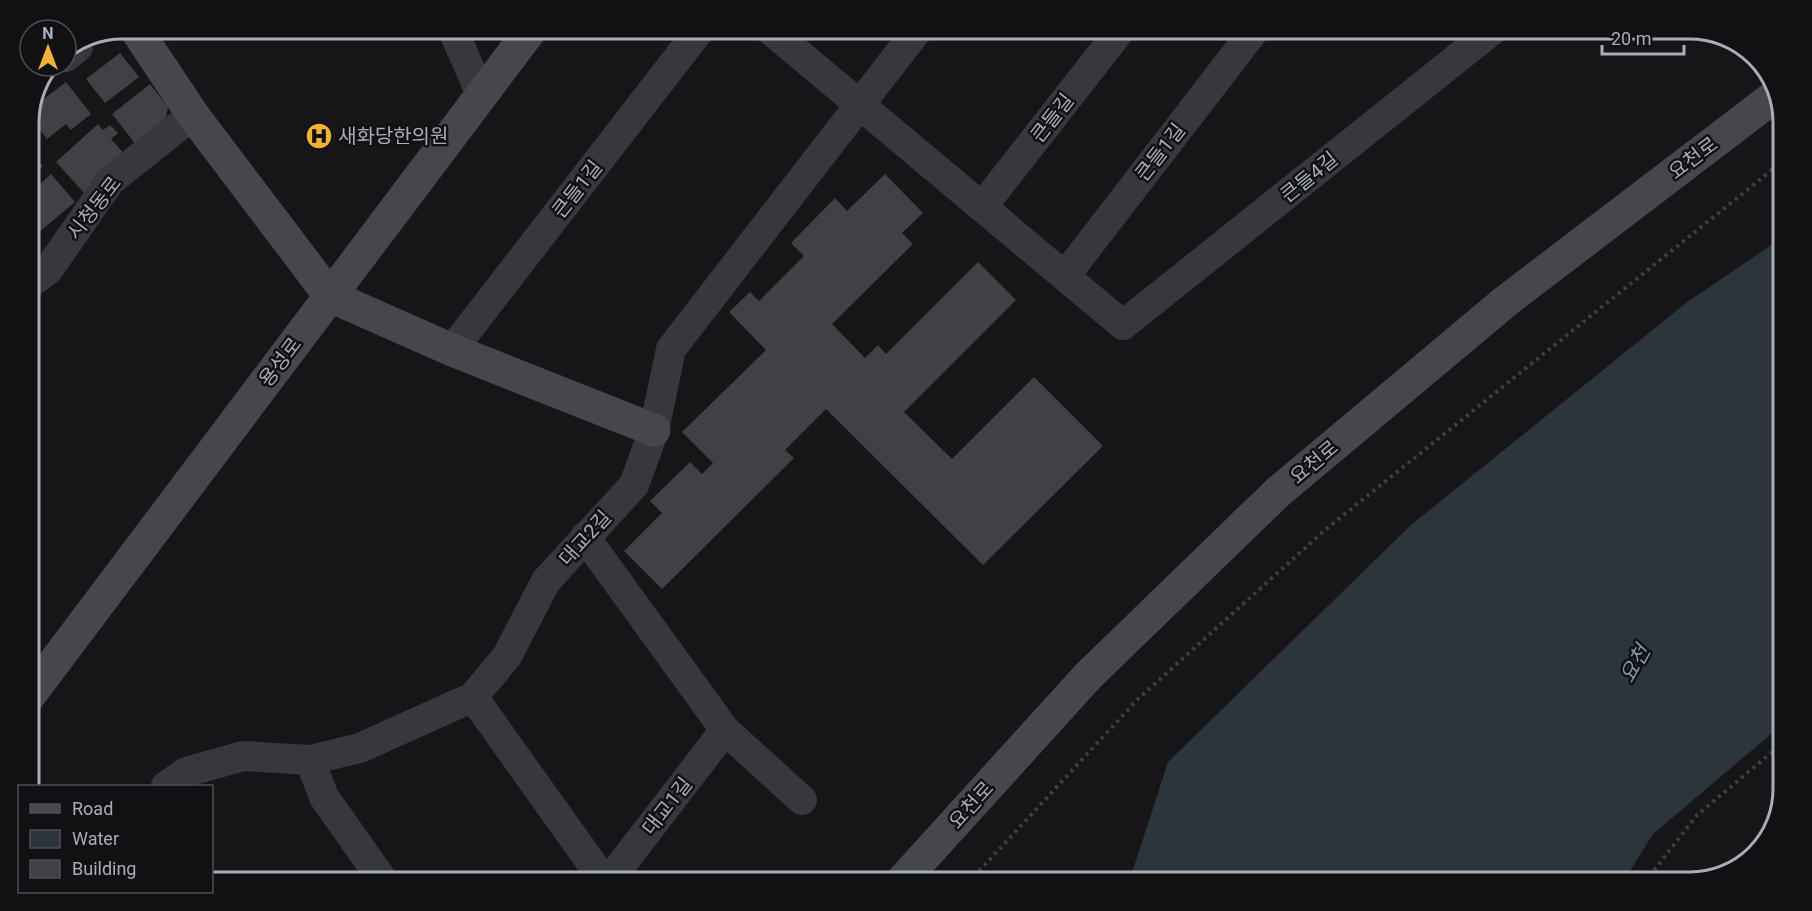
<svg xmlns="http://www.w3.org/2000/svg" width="1812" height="911" font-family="Roboto,'Noto Sans KR',sans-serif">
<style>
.water{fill:#2c353c}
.building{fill:#404145}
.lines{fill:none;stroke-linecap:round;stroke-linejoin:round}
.path{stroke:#3d3f44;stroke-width:4;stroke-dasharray:3 4.5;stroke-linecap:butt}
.street{stroke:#37383d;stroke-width:30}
.secondary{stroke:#45474d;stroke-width:33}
.labels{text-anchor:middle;stroke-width:5;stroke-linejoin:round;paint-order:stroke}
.street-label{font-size:20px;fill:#a8adb8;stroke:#111113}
.poi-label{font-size:20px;fill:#a8adb8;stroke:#111113;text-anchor:start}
.water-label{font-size:21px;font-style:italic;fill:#7f9bb3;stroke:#111113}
.rim{fill:none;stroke:#a8adb8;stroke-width:3}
</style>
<rect width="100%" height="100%" fill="#161618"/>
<path class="water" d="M1783 237V724L1653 834 1623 882H1129L1168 762 1411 525 1686 303Z"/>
<path class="building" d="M120 53 139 77 105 103 86 79Z
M66 82 91 114 71 130 66 124 47 139 29 116 32 108Z
M150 84 168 107 165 124 137 146 112 114Z
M98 124 103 130 110 125 118 133 111 139 127 157 85 194 56 162Z
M29 151 43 166 29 179Z
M51 174 75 202 38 233 29 223V194Z
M885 174 923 213 902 233 913 244 832 324 865 358 878 345 886 354 978 262 1016 300 904 412 952 459 1034 377 1103 446 983 565 826 409 785 450 794 458 662 589 624 551 662 513 650 501 690 462 702 474 713 463 682 432 766 350 729 312 750 292 759 301 804 256 791 243 835 198 847 211Z
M29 242 35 249 29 254Z"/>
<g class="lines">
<path class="path" d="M969 882 1138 699 1325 530 1783 161
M1645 882 1697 815 1783 743"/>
<path class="street" d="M452 28 481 94
M768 28 1123 325 1495 28
M66 57 78 47
M982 207 1122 28
M1065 276 1256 28
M29 284 48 270 110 181 193 115
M452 350 701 28
M585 537 725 730 802 800
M473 697 605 882
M310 760 324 797 384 882
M166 786 186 772 243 756 310 760 360 748 473 697 507 656 546 581 634 485 654 430 671 349 919 28
M608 882 725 730"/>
<path class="secondary" d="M135 28 193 115 330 296 452 350 654 430
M29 696 532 28
M901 882 1088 676 1278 492 1506 301 1776 95"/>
</g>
<defs>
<symbol id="hospital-disc" viewBox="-11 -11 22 22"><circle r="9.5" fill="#f2b134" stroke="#111113"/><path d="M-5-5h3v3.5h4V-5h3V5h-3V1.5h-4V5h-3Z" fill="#111"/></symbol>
</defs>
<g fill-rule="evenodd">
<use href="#hospital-disc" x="304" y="121" width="30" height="30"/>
</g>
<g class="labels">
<g class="street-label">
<text transform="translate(1052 118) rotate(-52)" y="7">큰들길</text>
<text transform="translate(1160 152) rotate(-52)" y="7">큰들1길</text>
<text transform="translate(1693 158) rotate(-37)" y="7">요천로</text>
<text transform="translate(1309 177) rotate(-39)" y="7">큰들4길</text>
<text transform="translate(577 189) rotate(-52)" y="7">큰들1길</text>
<text transform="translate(94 208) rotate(-52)" y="7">시청동로</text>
<text transform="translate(280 362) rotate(-53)" y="7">용성로</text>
<text transform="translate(1314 462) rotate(-40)" y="7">요천로</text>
<text transform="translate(585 538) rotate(-48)" y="7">대교2길</text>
<text transform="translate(971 805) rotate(-48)" y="7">요천로</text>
<text transform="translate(667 806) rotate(-52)" y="7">대교1길</text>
</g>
<g class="poi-label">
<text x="338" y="143">새화당한의원</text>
</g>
<g class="water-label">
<text transform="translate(1635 664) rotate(-61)" y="7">요천</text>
</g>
</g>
<path d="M0 0H1812V911H0ZM122 39H1690A83 83 0 0 1 1773 122V789A83 83 0 0 1 1690 872H122A83 83 0 0 1 39 789V122A83 83 0 0 1 122 39Z" fill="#111113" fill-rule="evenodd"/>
<path class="rim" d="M122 39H1690A83 83 0 0 1 1773 122V789A83 83 0 0 1 1690 872H122A83 83 0 0 1 39 789V122A83 83 0 0 1 122 39Z"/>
<rect x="18" y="785" width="195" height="108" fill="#111113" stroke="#4d4f55" stroke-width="1.5"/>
<rect x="30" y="804" width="30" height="9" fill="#45474d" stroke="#4d4f55" stroke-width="1.5"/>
<text x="72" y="815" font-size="18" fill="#a8adb8">Road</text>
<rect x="30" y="830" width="30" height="18" fill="#2c353c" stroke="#4d4f55" stroke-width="1.5"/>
<text x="72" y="845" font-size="18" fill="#a8adb8">Water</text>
<rect x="30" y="860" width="30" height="18" fill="#404145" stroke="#4d4f55" stroke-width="1.5"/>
<text x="72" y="875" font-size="18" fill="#a8adb8">Building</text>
<g transform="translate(48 48)"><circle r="28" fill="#111113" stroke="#4d4f55" stroke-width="1.5"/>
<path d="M0-4.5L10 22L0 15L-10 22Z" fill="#f2b134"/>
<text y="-9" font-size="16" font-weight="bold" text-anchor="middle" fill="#a8adb8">N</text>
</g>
<path d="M1602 45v9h82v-9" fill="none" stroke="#a8adb8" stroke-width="3"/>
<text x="1611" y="45" font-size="18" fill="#a8adb8" stroke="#111113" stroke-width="4.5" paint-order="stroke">20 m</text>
</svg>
